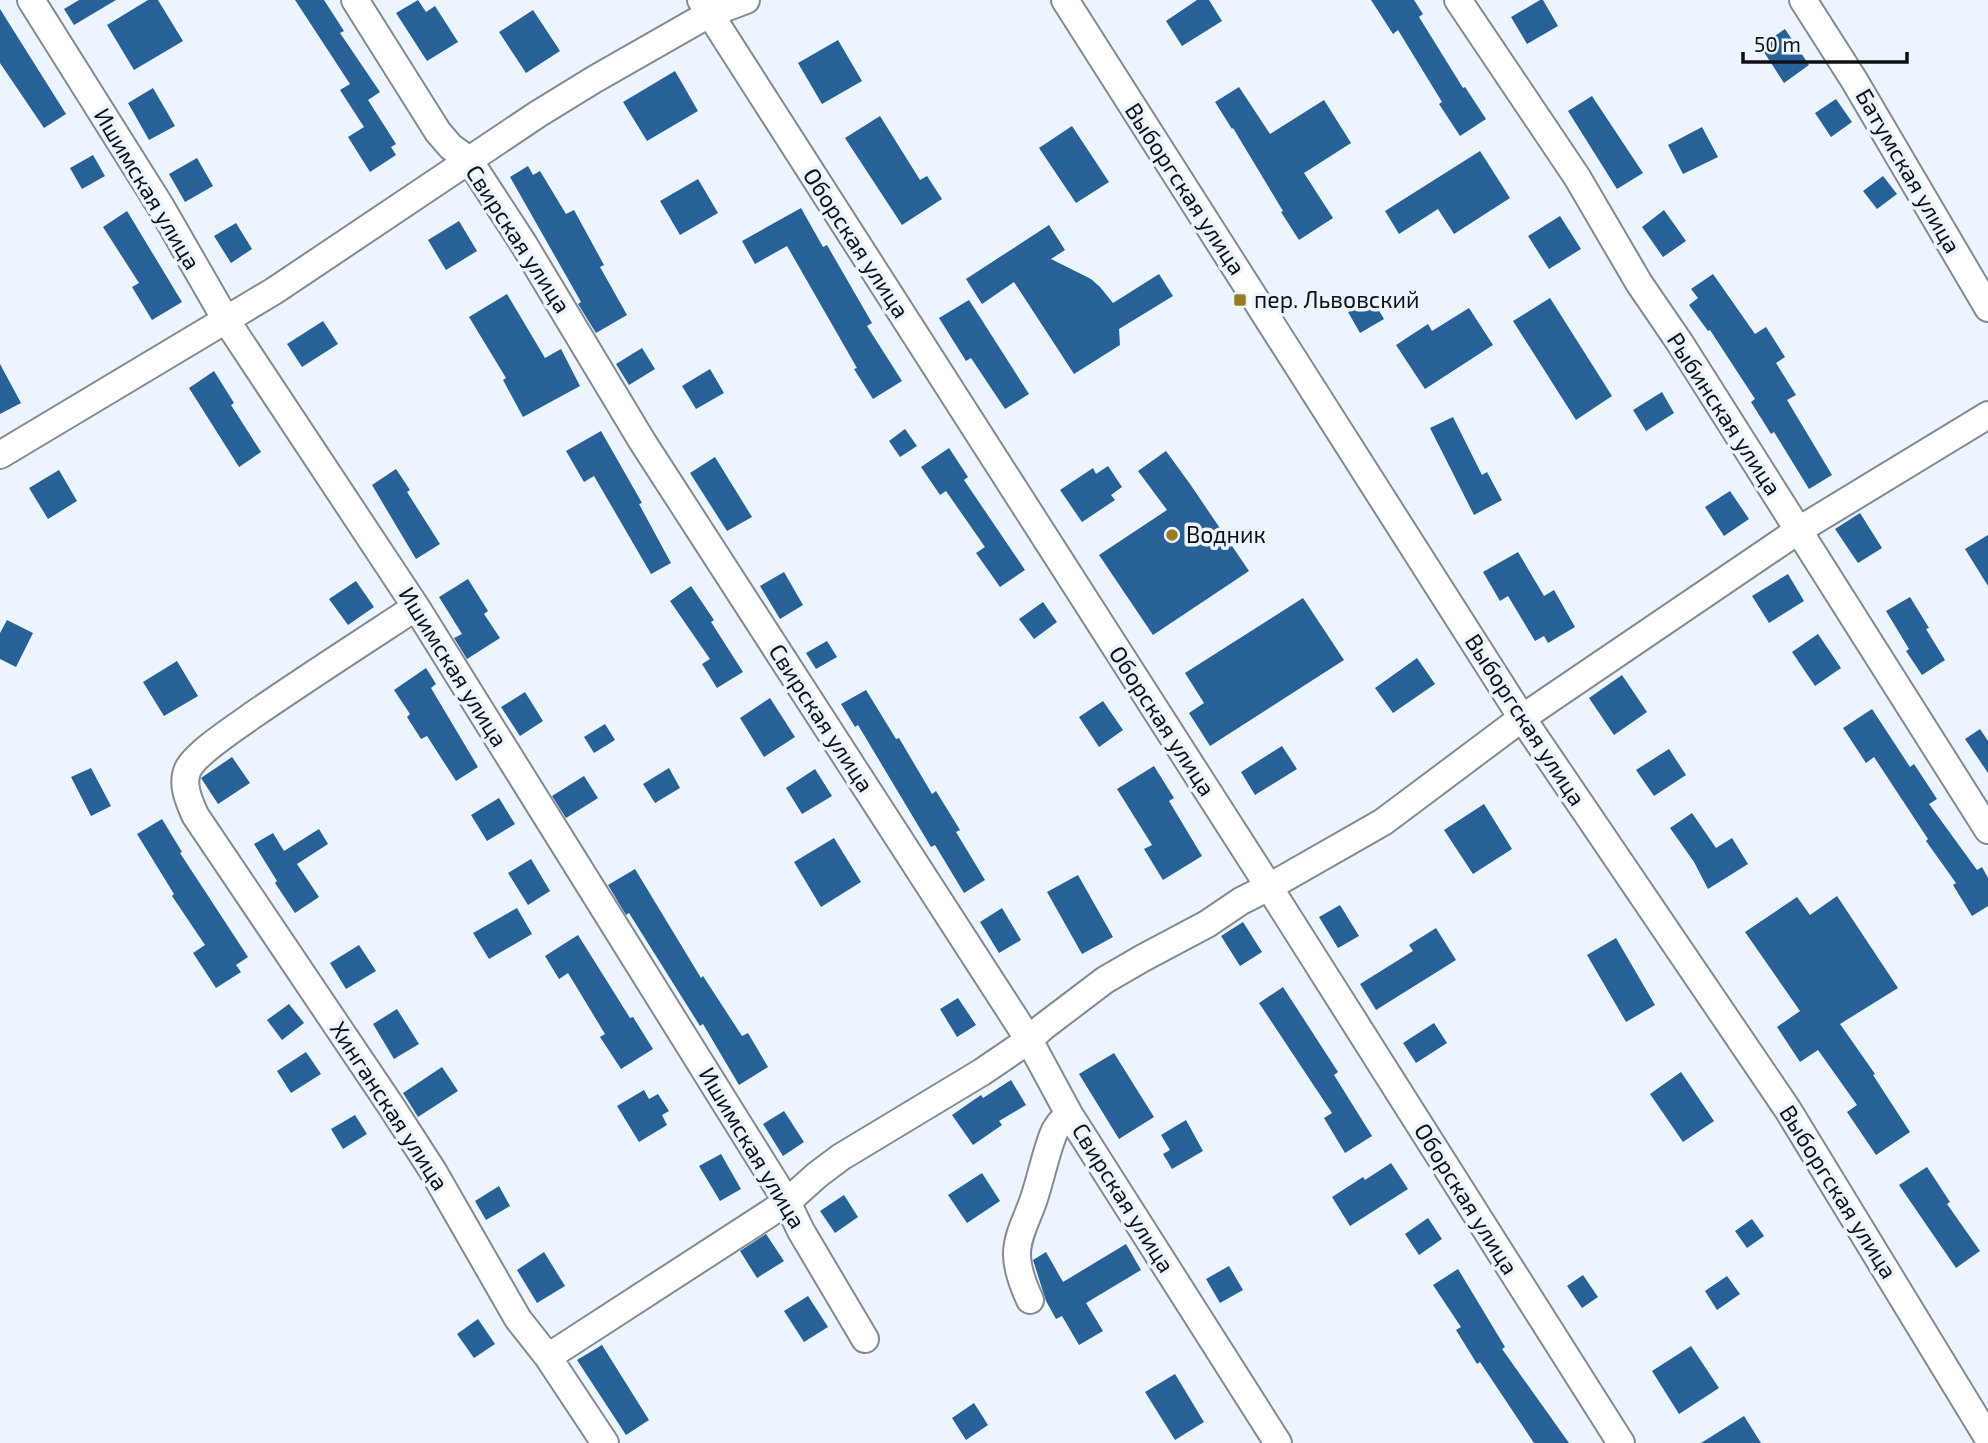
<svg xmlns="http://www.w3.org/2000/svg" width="1988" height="1443" font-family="'Exo 2',sans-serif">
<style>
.building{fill:#276197}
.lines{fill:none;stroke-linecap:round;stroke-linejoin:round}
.minor-casing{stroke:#828a92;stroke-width:30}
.minor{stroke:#fff;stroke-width:26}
.poi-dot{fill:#9b7a24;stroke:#ecf5fe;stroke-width:2.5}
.labels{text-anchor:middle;stroke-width:7;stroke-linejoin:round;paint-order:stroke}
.street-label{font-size:23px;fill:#0e1114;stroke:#ecf5fe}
.poi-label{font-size:23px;fill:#0e1114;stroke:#ecf5fe;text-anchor:start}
</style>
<rect width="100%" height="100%" fill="#ecf5fe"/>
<path class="building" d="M79 0H116L74 25 64 9Z
M148 0H158L183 41 134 70 107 25Z
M295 0H324L344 31 340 33 380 92 368 100 396 144 391 147 396 155 370 172 348 137 364 127 340 90 350 84Z
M418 0 426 12 435 6 458 42 427 61 396 13Z
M1197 0H1209L1222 21 1182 46 1166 21Z
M1371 0H1414L1423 14 1419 17 1463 88 1465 87 1486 119 1460 136 1439 104 1442 102 1398 30 1393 34Z
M1540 0H1543L1558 26 1527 44 1511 17Z
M0 9 66 114 44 128 0 63Z
M533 10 560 51 526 73 499 32Z
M1785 29 1809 65 1784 83 1760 46Z
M838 40 862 81 822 104 798 63Z
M675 71 698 111 647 141 623 102Z
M1239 87 1270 134 1324 100 1351 143 1304 173 1333 218 1299 240 1281 212 1283 211 1233 128 1232 129 1215 102Z
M153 88 175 126 149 140 128 103Z
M1592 96 1643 173 1617 189 1568 111Z
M1836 99 1852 122 1831 137 1815 113Z
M880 116 920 180 927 176 942 199 902 225 845 138Z
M1072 126 1109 182 1076 203 1039 148Z
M1702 127 1718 157 1683 174 1668 145Z
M1480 151 1510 198 1454 234 1438 209 1399 234 1385 211Z
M93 155 105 176 82 189 70 168Z
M197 158 213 186 185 202 169 174Z
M528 166 533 175 540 171 566 214 574 210 604 265 600 267 627 315 596 333 578 304 581 302 510 177Z
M1883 176 1897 194 1877 209 1863 191Z
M698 179 718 213 680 235 660 201Z
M801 208 823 247 827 245 872 323 867 326 902 381 873 399 854 369 857 368 787 246 755 264 742 241Z
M1664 210 1686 241 1663 257 1642 227Z
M127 211 182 302 152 320 132 287 139 283 103 227Z
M1560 216 1581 249 1549 269 1528 236Z
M459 221 477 251 446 270 428 240Z
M236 223 252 249 231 263 214 236Z
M1049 225 1065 250 1051 259 1091 279 1100 287 1113 303 1159 274 1173 296 1119 329 1120 345 1074 374 1014 282 982 304 966 279Z
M1713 274 1755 334 1766 327 1785 357 1776 363 1796 395 1787 400 1832 475 1809 489 1774 432 1771 434 1751 402 1755 399 1710 330 1708 331 1689 305 1698 298 1691 289Z
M507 294 545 358 561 349 580 386 523 417 503 380 506 378 469 317Z
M1371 297 1384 319 1360 333 1348 312Z
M1550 298 1612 396 1576 420 1513 321Z
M969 300 1029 394 1005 409 971 358 966 361 939 318Z
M1469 308 1493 345 1425 389 1396 345 1428 324 1432 331Z
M323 321 338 344 302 367 287 344Z
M642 348 655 369 629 385 616 364Z
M0 364 21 403 0 414Z
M710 369 724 393 696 409 682 386Z
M214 371 234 403 231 405 261 452 239 467 189 388Z
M1662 392 1674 413 1646 431 1633 410Z
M1453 417 1482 475 1487 472 1502 500 1474 515 1430 428Z
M905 429 917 446 900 457 889 441Z
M601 431 642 503 639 504 671 563 651 574 594 476 584 482 566 451Z
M949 448 968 477 964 480 1025 570 1000 587 976 553 985 547 946 491 940 495 921 467Z
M1166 451 1190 484 1249 571 1153 635 1099 555 1167 510 1138 471Z
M715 457 752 517 727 531 690 473Z
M1108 466 1122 487 1111 495 1115 500 1082 522 1060 490 1093 468 1096 474Z
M396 469 410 490 407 492 440 544 416 559 372 485Z
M59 470 77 501 48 519 29 488Z
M1730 491 1749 519 1724 536 1705 507Z
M1860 513 1882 548 1858 563 1835 529Z
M1988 535V586L1965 549Z
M1518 552 1544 596 1554 590 1575 627 1548 643 1544 636 1535 641 1508 596 1500 601 1483 572Z
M784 572 803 605 780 619 760 586Z
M1788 574 1804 601 1769 623 1752 596Z
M468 579 488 611 484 614 500 638 467 659 454 638 462 634 439 597Z
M356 581 374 607 348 625 329 599Z
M691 586 714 620 711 622 743 672 717 688 702 664 710 659 670 601Z
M1910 597 1929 628 1926 629 1945 660 1922 675 1906 651 1909 649 1886 611Z
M1303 598 1344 660 1210 746 1189 713 1204 703 1185 673Z
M1043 602 1057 622 1034 639 1019 619Z
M7 620 33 633 16 667 0 659V633Z
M1818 634 1841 668 1815 686 1792 652Z
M827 641 837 657 816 669 806 653Z
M1417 658 1435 684 1393 713 1375 688Z
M177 661 198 696 164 716 143 682Z
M426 668 436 684 431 688 478 767 456 781 427 736 421 739 407 717 410 714 394 690Z
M1622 675 1647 712 1614 735 1589 698Z
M866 690 896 739 899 738 932 794 936 791 960 830 956 832 985 880 964 893 935 845 931 847 858 725 855 727 841 704Z
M525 692 543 721 520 736 501 707Z
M770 698 795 737 764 757 740 718Z
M1103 701 1123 730 1099 747 1079 717Z
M1872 709 1910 767 1914 764 1937 799 1929 804 1977 870 1982 867 1988 878V906L1972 916 1953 885 1956 883 1926 841 1928 839 1874 757 1866 763 1843 728Z
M605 724 615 740 594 753 584 737Z
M1980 729 1988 741V773L1965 739Z
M1282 746 1297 769 1255 795 1241 772Z
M1669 749 1686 775 1654 796 1636 770Z
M232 757 250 783 218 804 201 778Z
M1154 766 1174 798 1169 801 1202 856 1163 880 1144 849 1152 845 1117 789Z
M91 768 111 806 91 816 71 777Z
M669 768 680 788 655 803 643 784Z
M815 769 832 796 802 814 786 788Z
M584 776 598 798 566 818 552 796Z
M499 798 515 824 487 841 471 815Z
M1484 804 1512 849 1473 874 1444 830Z
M1692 813 1716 848 1732 838 1748 864 1708 889 1694 862 1670 828Z
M162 819 182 852 180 853 248 957 236 965 241 972 216 988 193 953 205 945 172 896 174 894 137 834Z
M319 829 328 844 297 864 319 897 295 913 275 883 277 881 254 844 273 833 284 851Z
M834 838 861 882 821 907 794 862Z
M531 859 550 891 528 905 508 873Z
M635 869 701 978 703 976 742 1036 748 1033 768 1067 739 1085 703 1024 700 1026 629 913 626 915 608 885Z
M1078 875 1113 937 1082 954 1047 892Z
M1837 896 1898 988 1840 1024 1875 1074 1873 1075 1910 1132 1876 1155 1847 1112 1857 1105 1818 1050 1800 1062 1777 1027 1800 1011 1745 932 1797 897 1810 915Z
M1340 905 1359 936 1338 948 1319 917Z
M517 908 532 934 489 959 473 933Z
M1002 908 1021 940 999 953 980 922Z
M1243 922 1262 952 1240 966 1221 936Z
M1436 928 1456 960 1376 1010 1360 984 1413 951 1409 945Z
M578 935 630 1018 633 1017 653 1049 621 1069 600 1037 605 1034 568 973 559 979 545 956Z
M1616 938 1655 1005 1626 1022 1587 955Z
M359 945 376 971 346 989 330 963Z
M1283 987 1338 1072 1334 1075 1372 1136 1345 1153 1324 1118 1332 1113 1259 1003Z
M958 998 976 1025 957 1037 940 1009Z
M289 1004 304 1023 282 1040 267 1020Z
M397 1009 419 1044 394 1059 373 1024Z
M1434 1023 1447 1043 1416 1063 1403 1043Z
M306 1052 321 1074 291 1093 277 1071Z
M1114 1053 1154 1117 1119 1139 1079 1074Z
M442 1067 458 1091 418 1117 403 1093Z
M1681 1072 1714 1121 1683 1142 1650 1094Z
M1011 1080 1026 1105 999 1121 1002 1125 973 1145 952 1115 981 1095 983 1098Z
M644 1090 649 1099 658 1094 669 1111 662 1115 667 1125 639 1142 617 1106Z
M784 1111 804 1142 783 1156 763 1124Z
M355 1115 367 1134 343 1149 331 1129Z
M1186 1120 1203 1151 1172 1169 1163 1154 1170 1150 1161 1135Z
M721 1154 741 1189 720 1201 699 1166Z
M1391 1163 1408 1189 1350 1226 1332 1197 1363 1177 1365 1180Z
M1927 1167 1950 1202 1947 1204 1980 1251 1956 1268 1899 1185Z
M982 1173 1000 1201 967 1223 948 1195Z
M499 1186 510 1206 486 1220 475 1201Z
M844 1195 858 1217 835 1233 820 1211Z
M1428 1218 1442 1239 1419 1255 1405 1234Z
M1752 1219 1764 1236 1747 1248 1735 1231Z
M766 1234 784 1261 757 1278 740 1251Z
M1126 1244 1141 1270 1086 1303 1103 1331 1079 1345 1062 1316 1056 1319 1046 1301 1033 1260 1046 1252 1063 1282Z
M544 1252 565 1286 537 1303 517 1270Z
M1229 1266 1243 1290 1220 1303 1206 1279Z
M1458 1269 1505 1347 1502 1349 1569 1443H1534L1480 1362 1477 1364 1456 1330 1461 1327 1433 1285Z
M1583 1275 1598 1297 1582 1308 1567 1286Z
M1727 1276 1740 1294 1717 1310 1705 1291Z
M808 1296 828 1327 804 1342 784 1311Z
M478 1319 495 1344 474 1358 457 1334Z
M602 1345 649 1420 626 1435 577 1360Z
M1691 1346 1719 1388 1679 1414 1652 1371Z
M1175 1374 1204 1422 1175 1440 1145 1392Z
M974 1403 988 1425 966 1440 952 1418Z
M1744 1416 1761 1443H1701Z"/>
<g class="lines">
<defs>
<path id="minor" d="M31 0 161 207 226 320 416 607 787 1202 801 1231 865 1339
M355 0 438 132 451 147 469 160 523 243 642 441 1029 1040 1069 1114 1278 1443
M701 0 1269 887 1621 1443
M1065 0 1522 718 1788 1110 1988 1438
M1458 0 1577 177 1639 283 1680 343 1988 830
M1803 0 1854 80 1988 308
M0 455 274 291 538 114 595 79 709 14 746 0
M416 607C361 643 305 679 250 717 235 728 196 753 188 769 181 784 189 801 195 815L391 1106 433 1171 518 1319 548 1357 605 1443
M1030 1300C1023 1285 1017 1270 1017 1254 1017 1233 1031 1212 1036 1192 1042 1173 1046 1153 1053 1135 1056 1126 1063 1120 1069 1114
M548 1357 787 1202 817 1175 841 1157 982 1072 1029 1040 1043 1027 1105 980 1143 958 1207 924 1241 901 1269 887 1383 822 1522 718 1799 530 1988 415"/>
</defs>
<use href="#minor" class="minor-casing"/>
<use href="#minor" class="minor"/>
</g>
<g class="poi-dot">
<rect x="1233" y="293" width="14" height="14" rx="3.5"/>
<circle cx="1172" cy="535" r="7"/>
</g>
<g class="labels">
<g class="street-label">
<text transform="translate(1908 171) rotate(60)" y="8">Батумская улица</text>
<text transform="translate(147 189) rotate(59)" y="8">Ишимская улица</text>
<text transform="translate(1185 189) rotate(57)" y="8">Выборгская улица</text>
<text transform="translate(518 239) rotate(57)" y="8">Свирская улица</text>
<text transform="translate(856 243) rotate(57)" y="8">Оборская улица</text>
<text transform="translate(1724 414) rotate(57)" y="8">Рыбинская улица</text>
<text transform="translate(453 667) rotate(58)" y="8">Ишимская улица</text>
<text transform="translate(821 718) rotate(57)" y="8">Свирская улица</text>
<text transform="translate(1525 720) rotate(57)" y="8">Выборгская улица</text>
<text transform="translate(1162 721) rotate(57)" y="8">Оборская улица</text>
<text transform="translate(389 1106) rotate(57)" y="8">Хинганская улица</text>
<text transform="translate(752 1148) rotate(59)" y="8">Ишимская улица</text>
<text transform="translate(1838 1192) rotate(58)" y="8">Выборгская улица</text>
<text transform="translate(1123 1198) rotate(58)" y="8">Свирская улица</text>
<text transform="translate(1466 1199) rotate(58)" y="8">Оборская улица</text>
</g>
<g class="poi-label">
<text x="1254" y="308">пер. Львовский</text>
<text x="1186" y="543">Водник</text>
</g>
</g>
<path d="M1743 52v10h164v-10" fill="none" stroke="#0e1114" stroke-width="3.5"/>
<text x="1754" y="52" font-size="21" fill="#0e1114" stroke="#ecf5fe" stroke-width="5" paint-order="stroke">50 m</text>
</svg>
